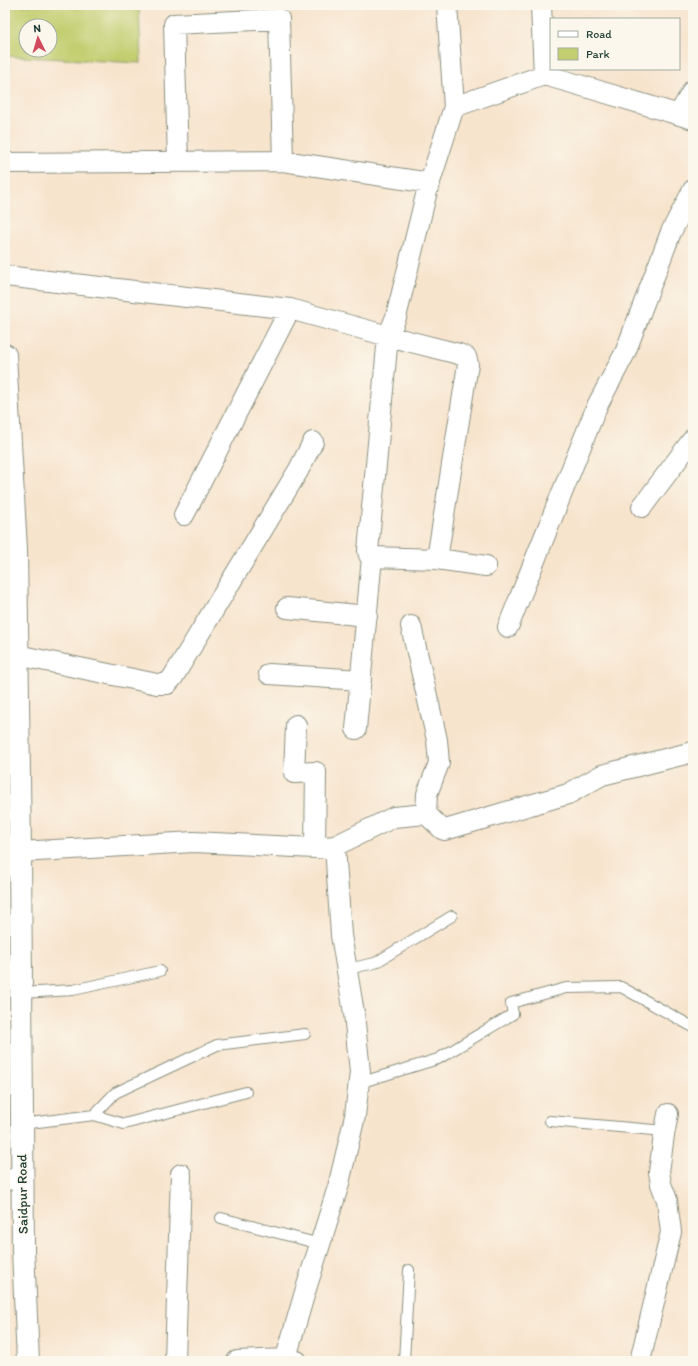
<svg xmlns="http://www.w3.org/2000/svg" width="698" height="1366" font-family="Itim,sans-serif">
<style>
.green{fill:#c2ce70;stroke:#708652;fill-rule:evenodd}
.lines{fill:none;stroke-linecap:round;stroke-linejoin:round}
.lane-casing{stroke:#8b9080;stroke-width:12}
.street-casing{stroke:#8b9080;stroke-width:22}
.secondary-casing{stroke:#8b9080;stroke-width:24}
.lane{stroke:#fff;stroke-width:10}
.street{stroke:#fff;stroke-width:20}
.secondary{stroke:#fff;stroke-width:22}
.labels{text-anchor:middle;stroke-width:3;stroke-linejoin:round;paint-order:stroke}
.street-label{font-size:14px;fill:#1f3d34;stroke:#fbf7ec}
</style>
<rect width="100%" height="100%" fill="#fbf7ec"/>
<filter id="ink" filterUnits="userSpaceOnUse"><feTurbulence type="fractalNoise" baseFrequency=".025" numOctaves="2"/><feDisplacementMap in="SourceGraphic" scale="8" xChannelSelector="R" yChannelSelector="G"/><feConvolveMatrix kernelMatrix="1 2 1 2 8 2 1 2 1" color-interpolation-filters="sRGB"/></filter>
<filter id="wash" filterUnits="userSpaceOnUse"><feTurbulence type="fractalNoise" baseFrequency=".012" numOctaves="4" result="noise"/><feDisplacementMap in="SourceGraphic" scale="16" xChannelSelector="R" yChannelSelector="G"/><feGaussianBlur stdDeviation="0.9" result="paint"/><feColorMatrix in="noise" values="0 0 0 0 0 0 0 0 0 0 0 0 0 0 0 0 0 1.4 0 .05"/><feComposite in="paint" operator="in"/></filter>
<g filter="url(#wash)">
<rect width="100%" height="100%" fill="#f7e4cd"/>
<path class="green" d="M5 5H139L141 63 5 56ZM26 26H50V50H26Z"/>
</g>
<g filter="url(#ink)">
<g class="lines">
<defs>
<path id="lane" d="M347 969 375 963 452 916
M21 993 73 990 160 971
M359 1083 438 1059 513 1014 511 1003 566 988 621 987 693 1027
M94 1115 124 1124 246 1092
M550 1121 665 1131
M22 1124 94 1115 115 1093 217 1045 305 1034
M221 1218 320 1244
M404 1361 409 1270"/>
<path id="street" d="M447 5 454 107 427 191 396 317 388 336 368 551 369 555 372 557 437 559 486 566
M541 5 544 75
M454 107 544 75 569 82 693 119
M679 114 693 90
M178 162 174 24 279 19 283 161
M5 163 283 161 430 183
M5 276 290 309 388 336 459 354 466 357 468 364 437 559
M642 507 693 439
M184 515 290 309
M287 608 367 616
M411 626 437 740 439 763 427 794 426 814
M508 627 597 406 625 353 671 232 693 190
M17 655 157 684H167L173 677 298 471 313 442
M269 674 361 680
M296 725 294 773 316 772 315 848
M356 729 372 557
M5 848 20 852 194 842 315 848 335 846 394 817 426 814 442 829 445 830 568 794 602 775 693 752
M5 1180 22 1178
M175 1361 181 1174
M237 1361 286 1359 297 1361
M285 1361 305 1292 338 1187 355 1116 360 1072 354 1013 341 935 335 846
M640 1361 671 1232 667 1200 661 1184 659 1172 664 1135 668 1114"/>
<path id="secondary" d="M5 355 16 549 20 852 23 1250 28 1361"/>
</defs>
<use href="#lane" class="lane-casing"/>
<use href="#street" class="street-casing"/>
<use href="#secondary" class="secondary-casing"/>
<use href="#lane" class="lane"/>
<use href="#street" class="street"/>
<use href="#secondary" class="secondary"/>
</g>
</g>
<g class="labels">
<g class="street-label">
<text transform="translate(22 1194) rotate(-91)" y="5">Saidpur Road</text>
</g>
</g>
<rect width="698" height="1366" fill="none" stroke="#fbf7ec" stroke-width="20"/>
<rect x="550" y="18" width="130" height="52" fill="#fbf7ec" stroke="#a3ada2"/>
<rect x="558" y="31" width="20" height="6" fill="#ffffff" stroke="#a3ada2"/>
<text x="586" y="38" font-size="12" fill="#1f3d34">Road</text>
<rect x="558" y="48" width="20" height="12" fill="#c2ce70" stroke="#a3ada2"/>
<text x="586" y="58" font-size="12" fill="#1f3d34">Park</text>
<g transform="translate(38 38) rotate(355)"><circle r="19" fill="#fbf7ec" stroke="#a3ada2"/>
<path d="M0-3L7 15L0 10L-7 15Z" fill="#d1495b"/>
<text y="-6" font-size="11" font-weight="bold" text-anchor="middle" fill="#1f3d34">N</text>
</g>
</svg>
